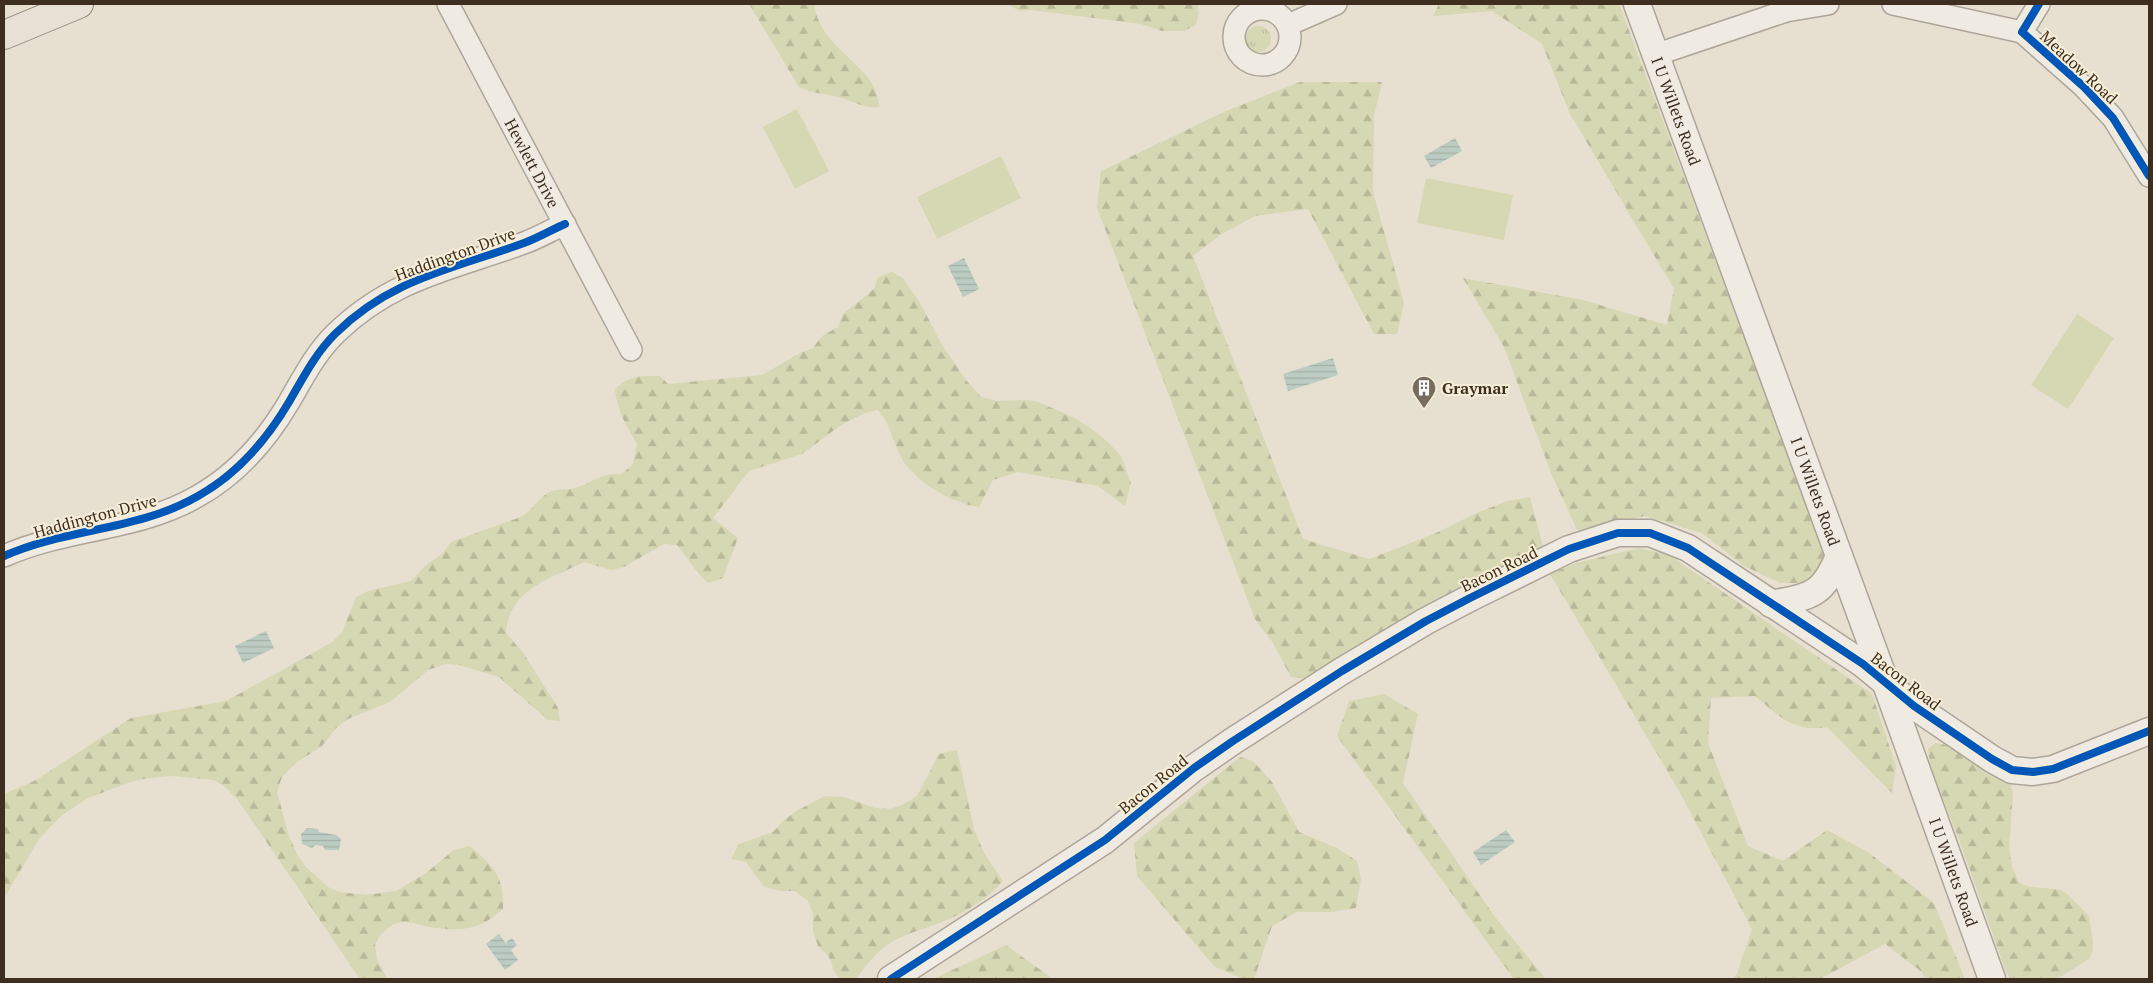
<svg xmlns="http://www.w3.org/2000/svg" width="2153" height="983" font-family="'PT Serif',serif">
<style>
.grass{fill:url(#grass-tufts)}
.forest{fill:url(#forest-firs)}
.park{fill:#d6d7b3}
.water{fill:url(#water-rules)}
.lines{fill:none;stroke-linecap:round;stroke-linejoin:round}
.minor-casing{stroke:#ada599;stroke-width:24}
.tertiary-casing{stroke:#ada599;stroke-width:29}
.primary-casing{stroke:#928b80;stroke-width:30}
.minor{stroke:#efebe3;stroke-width:21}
.tertiary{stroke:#efebe3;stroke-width:26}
.primary{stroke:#e6e1d4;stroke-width:28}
.cycleway-casing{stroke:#f7eed8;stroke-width:11}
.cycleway{stroke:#0057b8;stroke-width:8}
.labels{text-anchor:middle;stroke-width:4;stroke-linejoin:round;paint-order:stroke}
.street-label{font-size:16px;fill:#3d2e20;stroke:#f7eed8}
.poi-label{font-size:16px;font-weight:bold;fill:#3d2e20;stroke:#f7eed8;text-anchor:start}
</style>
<defs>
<pattern id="grass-tufts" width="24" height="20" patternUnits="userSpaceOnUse" patternTransform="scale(1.25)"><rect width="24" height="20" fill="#d6d7b3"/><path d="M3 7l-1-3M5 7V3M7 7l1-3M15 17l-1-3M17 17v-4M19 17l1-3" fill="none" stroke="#b9b99a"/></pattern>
<pattern id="forest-firs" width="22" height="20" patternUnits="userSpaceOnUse" patternTransform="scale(1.25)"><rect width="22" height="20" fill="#d6d7b3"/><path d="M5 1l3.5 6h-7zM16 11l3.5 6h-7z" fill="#b9b99a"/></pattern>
<pattern id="water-rules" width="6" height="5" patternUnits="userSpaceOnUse" patternTransform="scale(1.25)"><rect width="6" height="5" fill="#bcccc2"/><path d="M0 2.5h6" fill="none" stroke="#a2b0a6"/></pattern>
</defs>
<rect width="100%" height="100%" fill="#e7e0d1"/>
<path class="grass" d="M1245 39a13 13 0 1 1 26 0a13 13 0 1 1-26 0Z"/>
<path class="forest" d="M749 4H814C820 43 851 53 871 82 876 89 877 98 880 107 862 109 850 99 834 96 821 93 811 93 799 87Z
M1006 4H1197L1199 13 1196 25 1184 31H1162L1141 24 1031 10 1020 11Z
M1439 4H1619L1824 550 1820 573 1803 583H1780L1744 566 1702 533 1645 516 1577 530 1551 473 1504 347 1463 278 1583 300 1667 325 1674 289 1570 114 1542 44 1492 11 1433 16Z
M1300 82H1382L1374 116 1373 192 1404 303 1397 334H1374L1308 209 1255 216 1220 235 1193 256 1303 539 1369 559 1434 534 1472 515 1507 501 1530 497 1544 550 1309 679 1291 677 1273 643 1255 619 1097 208 1101 171 1226 111Z
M892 272 903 278 920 303 942 345 966 380 981 397 997 401 1024 400 1036 401 1073 417 1088 426 1108 442 1121 456 1131 483 1125 506 1098 486 1018 472 993 480 979 507C952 503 912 481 900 455 892 439 890 424 878 410L865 413 841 425 802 454 749 471 713 518 738 538 723 578 708 583C695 572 688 557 677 545L664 544 624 567 611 570 584 562C550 579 509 589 506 633L524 654 558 708 560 721 548 720 499 677 459 665 446 664 428 670 390 702 348 719 335 729 322 746 296 763 282 777 277 792 289 836 298 856 306 867 328 887 339 892 366 895 396 891 426 873 454 850 469 846C493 864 505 878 503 909 478 932 457 932 425 926 418 925 409 921 402 922 390 923 381 934 375 943L377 960 388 979H360L238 800 225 787 214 780 173 776 149 778 134 781 88 798 62 815 39 839 4 898V794L36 780 131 718 226 701 331 643 342 632 356 597 368 591 411 581 425 566 442 554 451 542 523 516C531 510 537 501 545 495 555 487 564 491 575 488 595 482 598 473 622 474L633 464 637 444C626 425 617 411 615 389 630 375 640 376 660 376L668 384 762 375 800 353 813 348 822 336 838 327 843 314 874 289 878 277Z
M1639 548 1669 555 1872 694 1896 766 1892 793 1827 727C1794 733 1778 715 1755 696L1711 698 1708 743 1748 846 1783 861 1827 830 1868 852 1934 903 1965 979H1924L1923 973 1885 944 1820 979H1733L1737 974 1752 929 1678 789 1550 574 1576 563Z
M1384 694 1418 714 1403 783 1495 917 1546 979H1514L1337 736 1349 701Z
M1935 743 1952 746 1995 777 2010 783 2013 793 2009 848 2012 866 2019 882 2026 886 2061 890 2068 895 2089 916 2093 941V950L2089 959 2057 979H2010L2006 972 1960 842 1930 766 1928 749Z
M957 750 974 829 985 855 1003 881C987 900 961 915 937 924 920 930 902 935 887 945 875 954 865 966 856 979H840L834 971 829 957 818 946 813 931V914L808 901 795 891H781L764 887 746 862 731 859 739 844 773 832 783 821 796 811 825 796 844 797 875 808 889 809 902 805 917 796 939 754Z
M1240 757 1253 761 1272 782 1299 832 1337 848 1357 861 1361 879 1356 908 1331 912H1297L1272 926 1254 979H1244L1215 967 1137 876 1134 843Z
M1006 945 1053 979H933Z"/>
<path class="park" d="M797 109 829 171 795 189 763 127Z
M1001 156 1021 198 937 239 917 197Z
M1426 178 1513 195 1504 240 1417 223Z
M2077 314 2114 338 2068 409 2031 385Z"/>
<path class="water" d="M1455 138 1462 151 1431 168 1424 156Z
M964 258 979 289 963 297 948 266Z
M1333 358 1338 375 1288 391 1283 374Z
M266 631 274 648 243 663 235 646Z
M307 828 318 829 319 832 336 835 341 839 339 850H325L323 846 316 845 312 848 302 844 301 834Z
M1506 830 1515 842 1481 865 1473 852Z
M499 934 507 945 506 942 512 938 517 945 511 950 518 960 505 970 486 944Z"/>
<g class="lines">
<defs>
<g id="minor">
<path id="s1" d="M448 4 631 350"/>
<path d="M1893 4 2022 32"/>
<path d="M2039 4 2022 32 2084 87 2113 118 2149 176"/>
<circle cx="1262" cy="37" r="28"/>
<path d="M1288 25 1336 4"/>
<path d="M1655 55 1786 11 1828 4"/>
<path d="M4 556C66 528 138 531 198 496 237 474 266 441 289 402 303 378 315 354 335 334 392 278 453 269 524 243 538 238 551 230 565 224"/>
</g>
<g id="tertiary">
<path id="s2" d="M1637 4 1886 684 1992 979"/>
<path d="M1771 604C1812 596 1822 596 1839 556"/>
<path d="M891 979 1105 840 1194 768 1233 741 1342 671 1426 621 1470 598 1569 549 1618 533H1650L1688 548 1863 664 1914 706 1992 759 2012 770 2033 772 2053 769 2149 731"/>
</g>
<path id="primary" d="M4 35 79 4"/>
</defs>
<use href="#minor" class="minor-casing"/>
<use href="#tertiary" class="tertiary-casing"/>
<use href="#primary" class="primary-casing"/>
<use href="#minor" class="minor"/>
<use href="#tertiary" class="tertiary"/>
<use href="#primary" class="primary"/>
<defs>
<path id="cycleway" d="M2039 4 2022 32 2084 87 2113 118 2149 176
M4 556C66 528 138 531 198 496 237 474 266 441 289 402 303 378 315 354 335 334 392 278 453 269 524 243 538 238 551 230 565 224
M891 979 1105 840 1194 768 1233 741 1342 671 1426 621 1470 598 1569 549 1618 533H1650L1688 548 1863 664 1914 706 1992 759 2012 770 2033 772 2053 769 2149 731"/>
</defs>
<use href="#cycleway" class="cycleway-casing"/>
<use href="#cycleway" class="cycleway"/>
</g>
<defs>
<symbol id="building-pin" viewBox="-11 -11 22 30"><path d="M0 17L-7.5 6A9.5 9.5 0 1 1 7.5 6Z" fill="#786c5e" stroke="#f7eed8"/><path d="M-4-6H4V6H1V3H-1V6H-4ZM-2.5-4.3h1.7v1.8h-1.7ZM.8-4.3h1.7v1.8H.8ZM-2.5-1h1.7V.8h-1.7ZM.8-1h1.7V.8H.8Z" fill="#fff"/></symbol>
</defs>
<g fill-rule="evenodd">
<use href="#building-pin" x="1410" y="374" width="28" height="38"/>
</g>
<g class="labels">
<g class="street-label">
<text transform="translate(2079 67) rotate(43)" y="6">Meadow Road</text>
<text dy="6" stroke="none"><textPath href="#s2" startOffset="114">I U Willets Road</textPath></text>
<text dy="6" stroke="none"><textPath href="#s1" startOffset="180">Hewlett Drive</textPath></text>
<text transform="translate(455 254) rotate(-20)" y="6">Haddington Drive</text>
<text dy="6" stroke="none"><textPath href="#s2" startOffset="519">I U Willets Road</textPath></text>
<text transform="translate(95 516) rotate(-15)" y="6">Haddington Drive</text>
<text transform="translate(1499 569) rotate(-26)" y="6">Bacon Road</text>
<text transform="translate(1906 681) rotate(38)" y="6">Bacon Road</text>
<text transform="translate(1153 784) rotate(-39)" y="6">Bacon Road</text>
<text dy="6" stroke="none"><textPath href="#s2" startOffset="924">I U Willets Road</textPath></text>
</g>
<g class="poi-label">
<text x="1442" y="394">Graymar</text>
</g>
</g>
<rect width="2153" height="983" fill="none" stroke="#3d2e20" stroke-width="10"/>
</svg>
